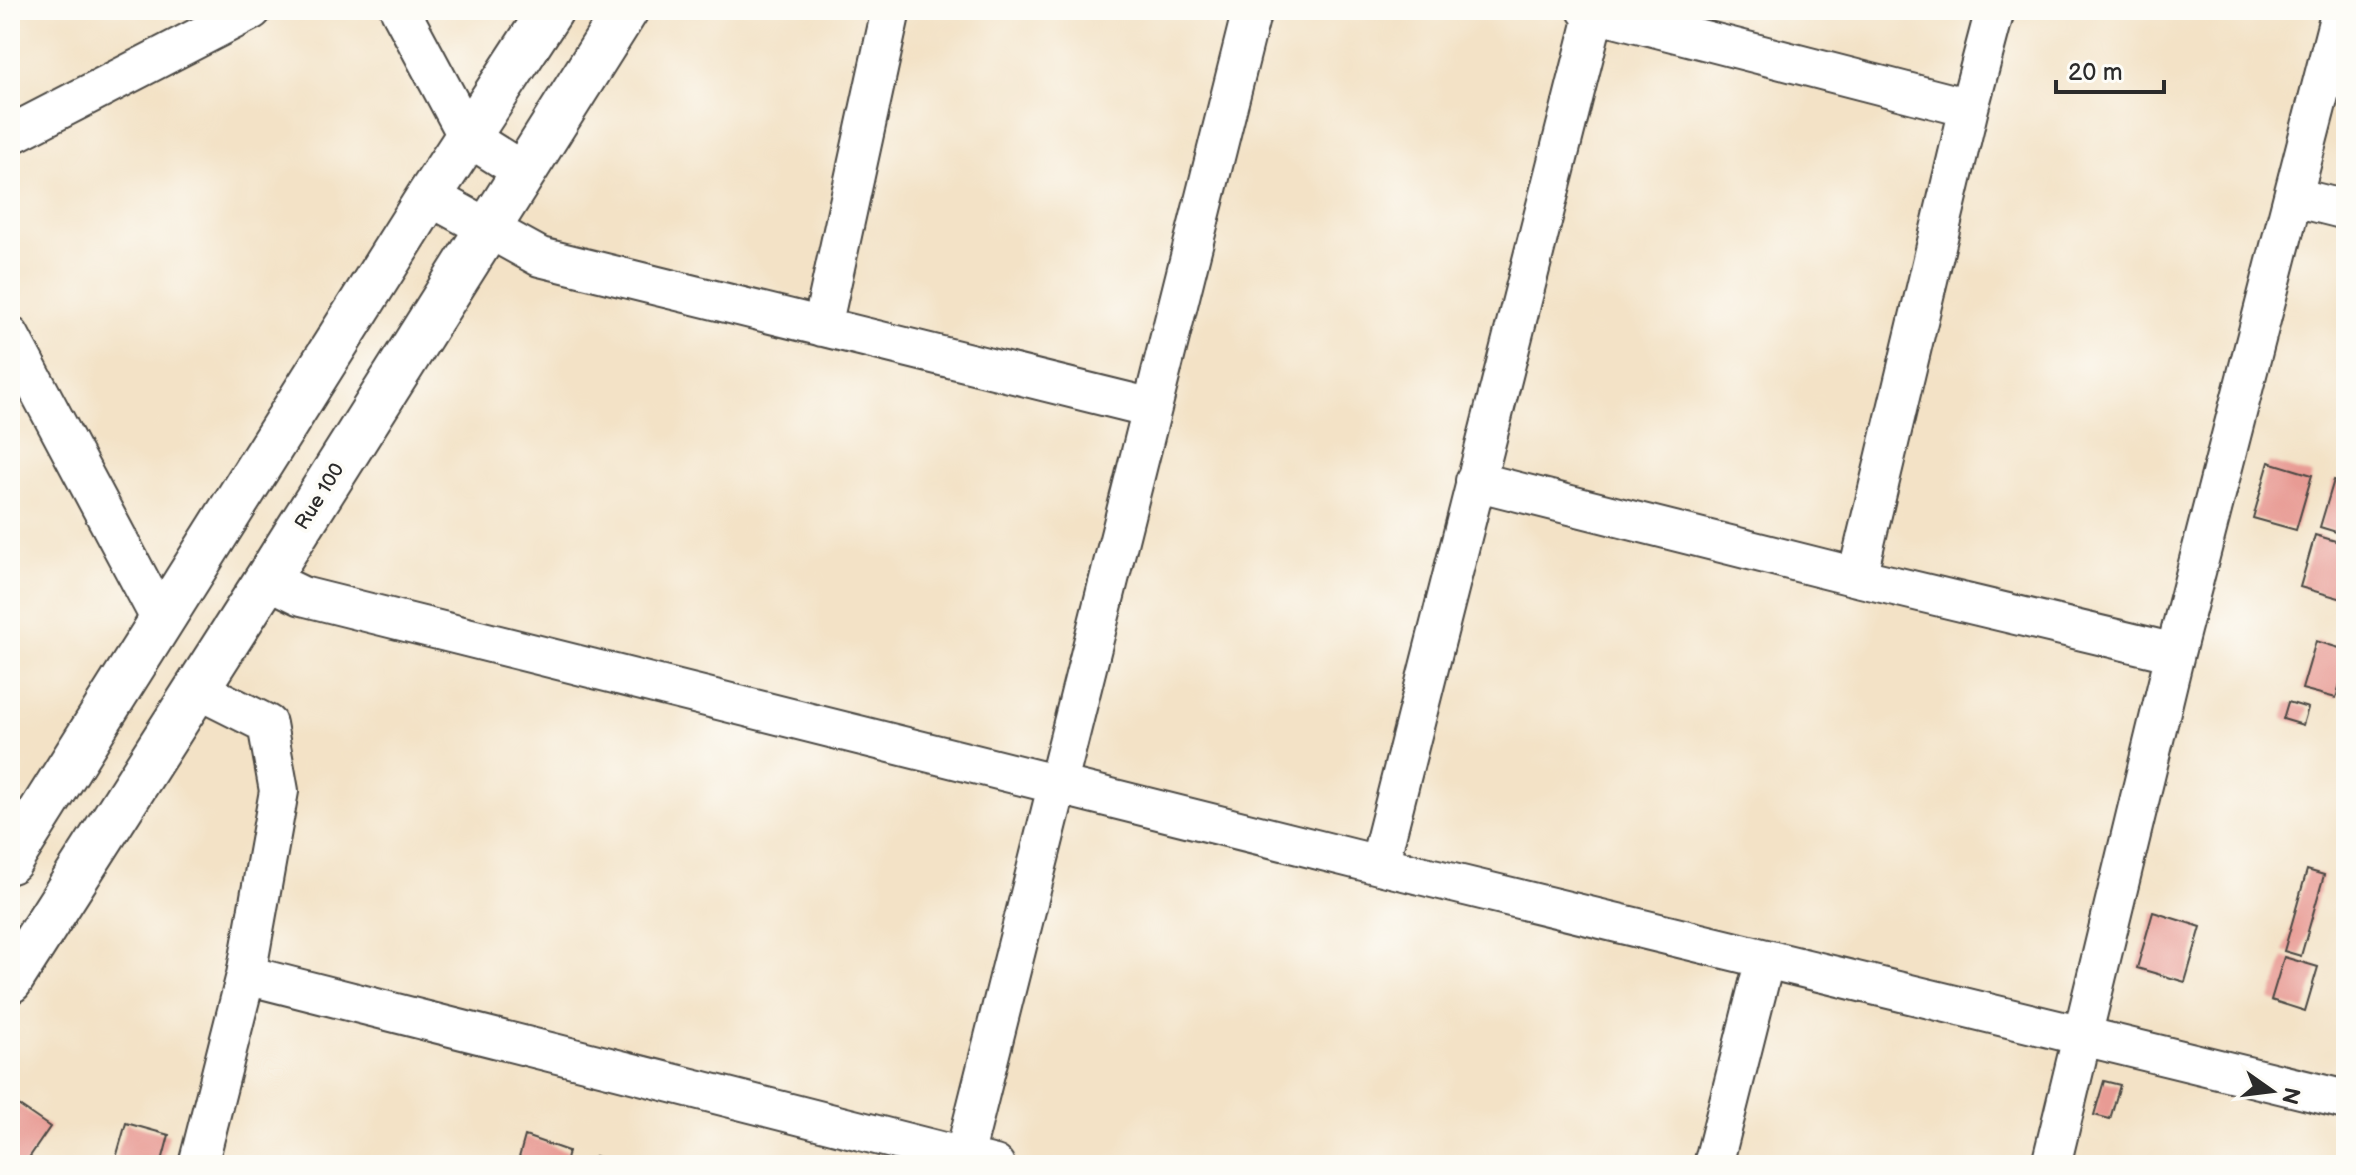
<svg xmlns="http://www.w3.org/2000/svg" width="2356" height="1175" font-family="'Balsamiq Sans',sans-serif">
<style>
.building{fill:#e89b94}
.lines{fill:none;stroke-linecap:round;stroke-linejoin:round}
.minor-casing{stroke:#494642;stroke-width:42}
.tertiary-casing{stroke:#494642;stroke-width:48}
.minor{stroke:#fff;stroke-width:38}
.tertiary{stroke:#fff;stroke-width:44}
.labels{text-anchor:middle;stroke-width:8;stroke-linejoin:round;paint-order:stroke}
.street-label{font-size:20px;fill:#2b2b2b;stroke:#fdfcf7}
</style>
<rect width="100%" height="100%" fill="#fdfcf7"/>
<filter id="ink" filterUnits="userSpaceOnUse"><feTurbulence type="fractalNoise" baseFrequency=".0125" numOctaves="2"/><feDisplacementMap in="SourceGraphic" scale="16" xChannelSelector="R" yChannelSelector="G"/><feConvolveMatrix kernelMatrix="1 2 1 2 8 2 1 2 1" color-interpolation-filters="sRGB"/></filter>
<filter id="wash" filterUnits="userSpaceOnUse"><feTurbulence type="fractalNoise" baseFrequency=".006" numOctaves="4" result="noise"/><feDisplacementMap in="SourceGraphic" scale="32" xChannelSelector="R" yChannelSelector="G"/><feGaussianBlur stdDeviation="1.8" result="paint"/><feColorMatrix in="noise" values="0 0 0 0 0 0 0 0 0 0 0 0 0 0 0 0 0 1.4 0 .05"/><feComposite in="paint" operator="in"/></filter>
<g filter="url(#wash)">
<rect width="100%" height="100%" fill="#f3e2c6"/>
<g id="blocks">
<!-- building -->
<path class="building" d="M2269,462l43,13 -16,55 -43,-12z
M2334,480l12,4v51l-26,-8z
M2315,535l31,9v56l-46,-13z
M2316,641l30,9v12l-10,36 -34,-9z
M2288,702l20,6 -5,17 -20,-6z
M2307,870l17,5 -23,81 -17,-5z
M2153,912l48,15 -16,55 -48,-14z
M2284,957l34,10 -13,44 -34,-11z
M2104,1081l16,4 -10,34 -16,-4z
M15,1103l35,24 -26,38h-14v-55z
M126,1123l43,12 -8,30h-47z
M525,1136l43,15 -3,14h-48z
M595,1156l28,8v1h-30z"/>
</g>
</g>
<g filter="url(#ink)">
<use href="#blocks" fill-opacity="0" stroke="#494642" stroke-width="2"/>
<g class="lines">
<defs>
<path id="minor" d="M400,10l68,127 54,34
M1587,10l382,98
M10,135l242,-125
M429,196l111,61 612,151
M2294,197l52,13
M822,327l69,-317
M10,336l151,284
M1475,481l382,96 318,76
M1857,577l112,-469 26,-98
M267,579l35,17 1077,269 967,235
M197,689l70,35 12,67 -33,184 -48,190
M1379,865l216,-853
M246,975l749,190
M962,1165l290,-1155
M1713,1165l52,-206
M2051,1165l124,-512 166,-643"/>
<path id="tertiary" d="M10,861l419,-665 122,-186
M10,981l257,-402 359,-569"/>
</defs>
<!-- minor casing -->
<use href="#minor" class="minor-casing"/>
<!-- tertiary casing -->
<use href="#tertiary" class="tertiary-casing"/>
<!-- minor -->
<use href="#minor" class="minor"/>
<!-- tertiary -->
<use href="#tertiary" class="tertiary"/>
</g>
</g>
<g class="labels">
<!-- street labels -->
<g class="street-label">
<text transform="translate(319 496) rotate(-58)" y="7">Rue 100</text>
</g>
</g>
<!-- margin -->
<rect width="2356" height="1175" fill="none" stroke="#fdfcf7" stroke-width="40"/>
<!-- north arrow -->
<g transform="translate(2272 1091) rotate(104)" stroke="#fdfcf7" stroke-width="6" paint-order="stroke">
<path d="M0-6L14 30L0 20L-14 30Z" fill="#2b2b2b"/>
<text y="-12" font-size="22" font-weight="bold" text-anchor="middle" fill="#2b2b2b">N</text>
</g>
<!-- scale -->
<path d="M2056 80v12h108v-12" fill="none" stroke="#2b2b2b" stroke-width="4"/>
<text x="2068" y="80" font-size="24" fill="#2b2b2b" stroke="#fdfcf7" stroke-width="6" paint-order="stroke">20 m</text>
</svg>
